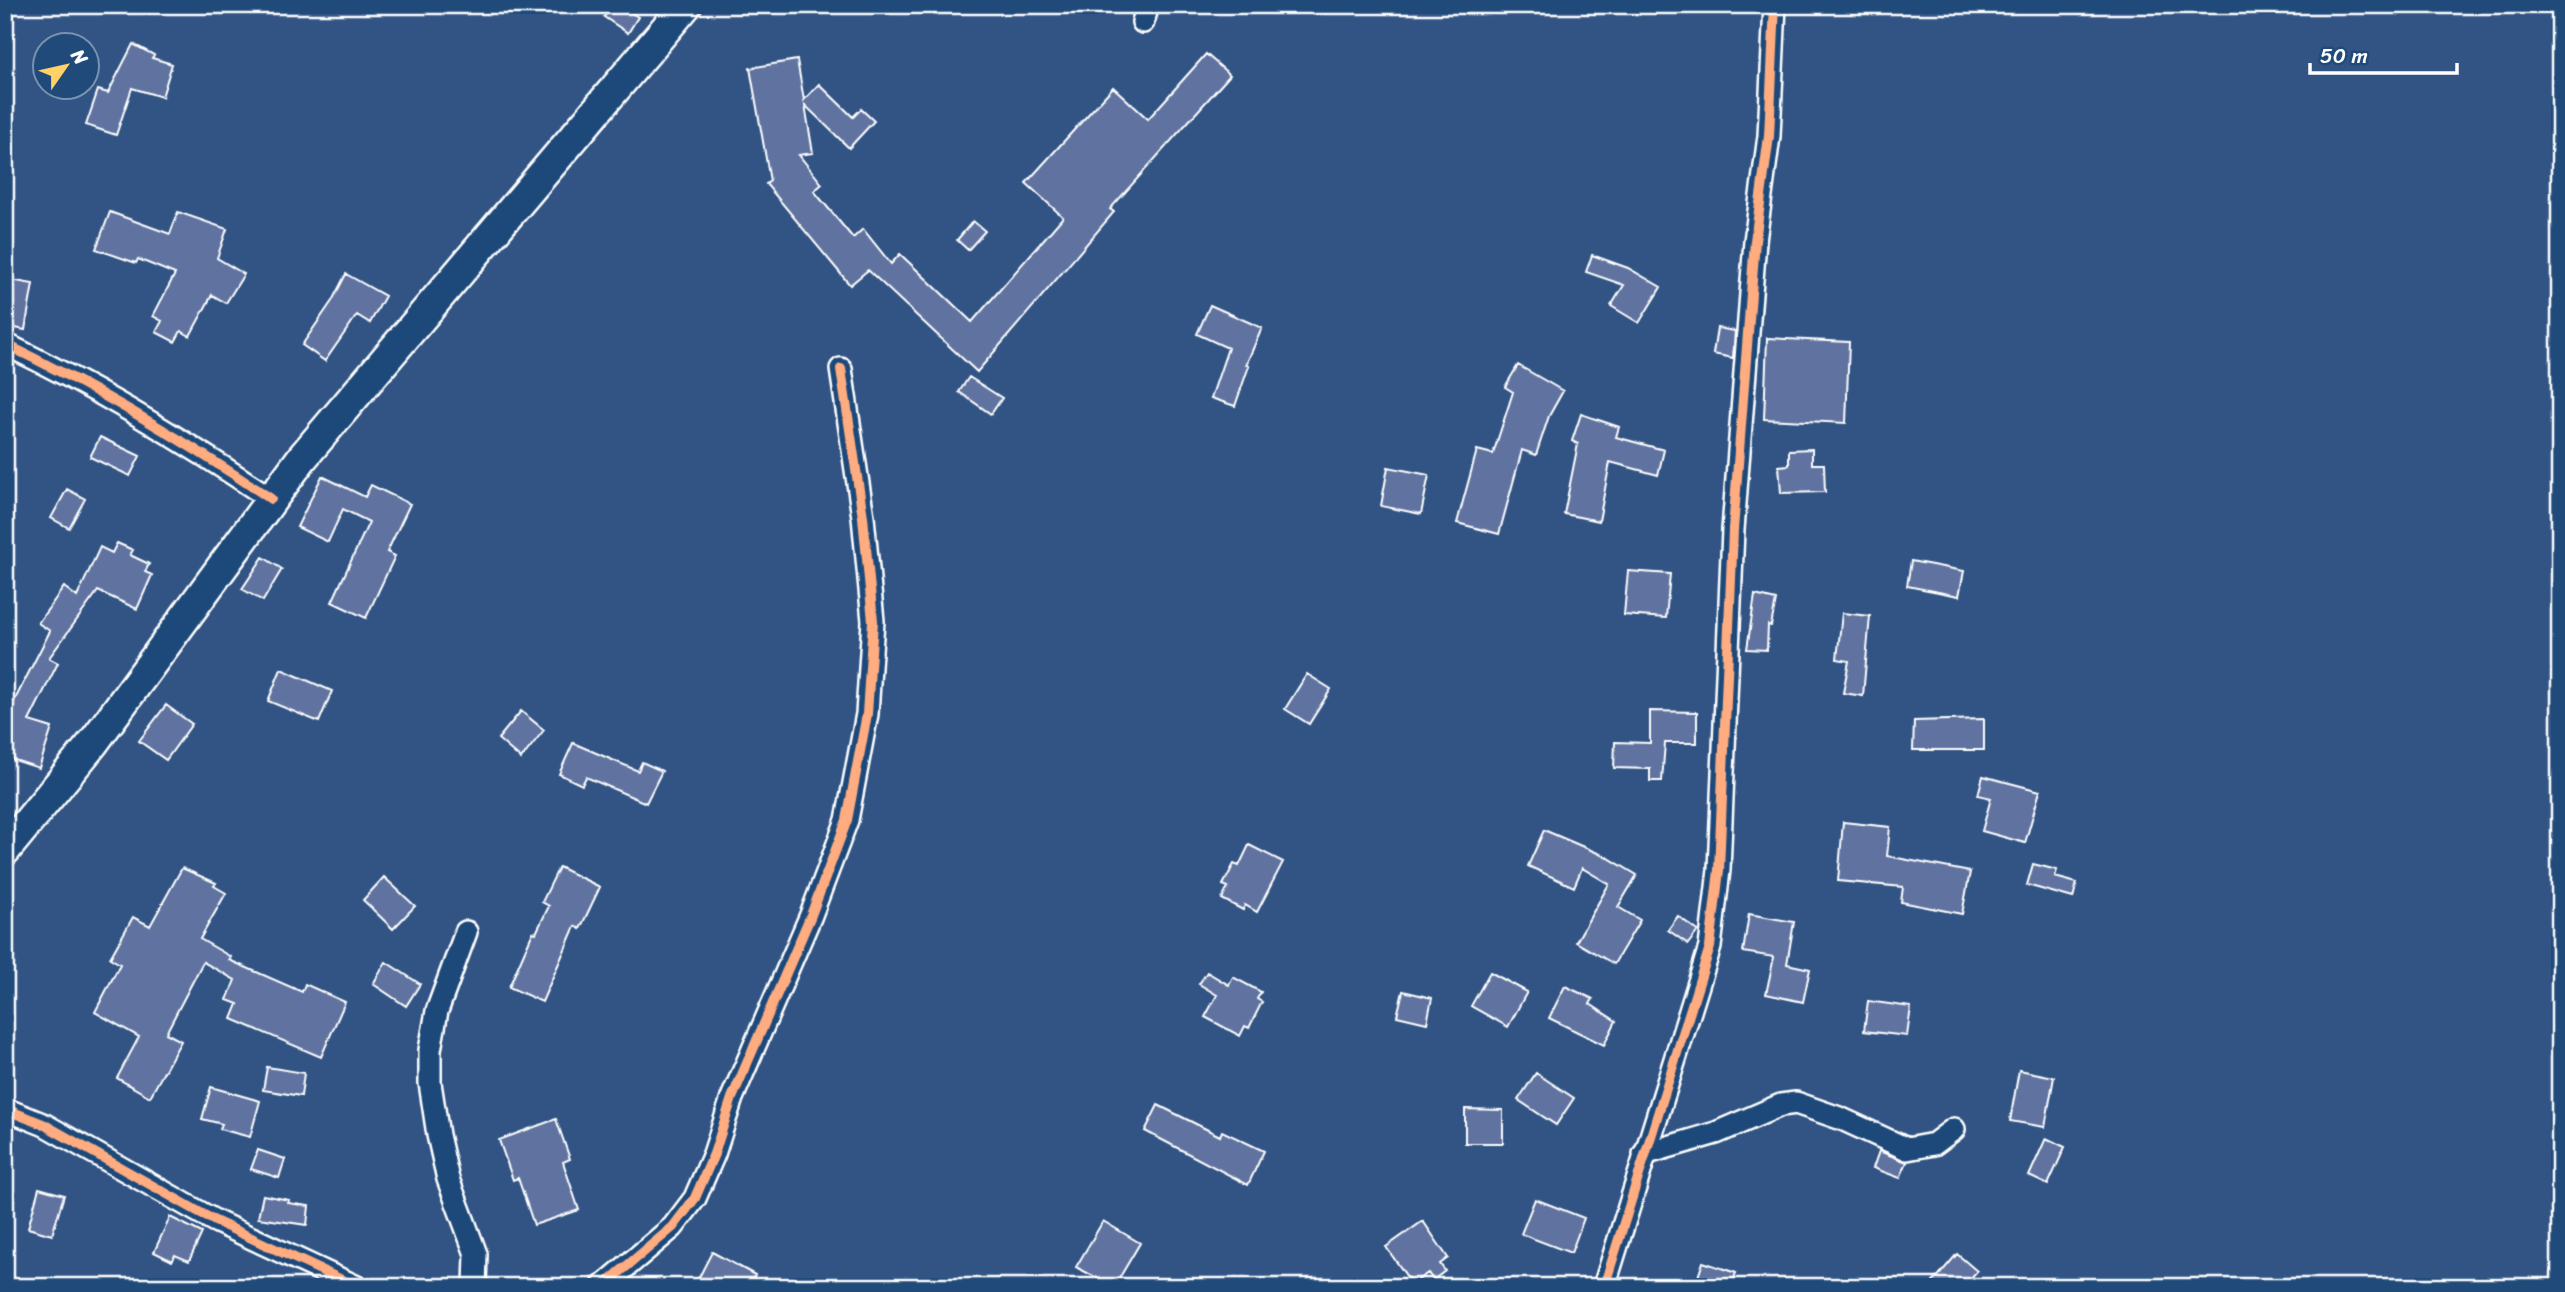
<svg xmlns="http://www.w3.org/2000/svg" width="2565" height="1292" font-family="Sriracha,sans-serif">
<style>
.building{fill:#6173a0;stroke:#fff;stroke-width:2}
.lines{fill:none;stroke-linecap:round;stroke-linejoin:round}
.street-casing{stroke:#fff;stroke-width:26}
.secondary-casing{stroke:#fff;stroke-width:35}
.street{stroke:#1f4a7a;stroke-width:21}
.secondary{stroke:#1f4a7a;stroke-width:30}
.cycleway-casing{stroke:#1f4a7a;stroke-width:15}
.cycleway{stroke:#ffac80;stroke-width:10}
</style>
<rect width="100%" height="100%" fill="#315484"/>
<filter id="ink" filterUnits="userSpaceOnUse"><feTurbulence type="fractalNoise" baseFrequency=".0143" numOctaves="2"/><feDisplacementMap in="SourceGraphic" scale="14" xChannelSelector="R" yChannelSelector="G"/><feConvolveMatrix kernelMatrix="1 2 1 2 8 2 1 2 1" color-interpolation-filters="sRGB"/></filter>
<g filter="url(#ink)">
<!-- building -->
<path class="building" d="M611,5h8l19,12 -10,16 -24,-16z
M133,44l21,11 -2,3 20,6 -10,33 -30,-9 -16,47 -30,-10 12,-35 10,3z
M1206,54l24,21 -120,134 4,3 -137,160 -109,-102 -18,15 -84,-101 4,-3 -20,-113 47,-8 7,40 15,-16 34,33 8,-8 13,12 -25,27 -44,-43 8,48 -14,2 23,29 -8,7 39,47 10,-9 28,35 9,-10 72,68 91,-105 -37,-34 87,-96 35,32z
M110,212l60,22 8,-22 49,17 -10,29 27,16 -18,29 -14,-8 -22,41 -9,-5 -6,11 -19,-10 6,-11 -9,-5 22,-42 -37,-15 -2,4 -40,-14z
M973,221l12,10 -17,19 -11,-10z
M1592,255l36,13 33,19 -22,36 -28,-17 13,-21 -38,-13z
M346,274l39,22 -15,27 -13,-8 -32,46 -23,-16 30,-44z
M5,279l28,5 -8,46 -20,-4z
M1210,305l52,23 -16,37 3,1 -14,40 -24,-8 17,-50 -31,-14z
M1717,328l18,3 -2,27 -20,-4z
M1767,338l82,4 -3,81 -82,-4z
M1518,365l45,26 -14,25 -13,39 -14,-5 -23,84 -42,-11 20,-73 16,4 20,-62 -8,-5z
M969,377l33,21 -11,16 -32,-22z
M1581,414l38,13 -3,10 48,13 -6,25 -48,-13 -11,59 -35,-7 14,-70 -6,-3z
M100,437l40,19 -10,20 -40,-19z
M1812,449v15h12l1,28 -44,1 -2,-27 10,-1v-15z
M1388,467l41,8 -8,39 -40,-8z
M322,476l43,21 6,-12 39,19 -23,48 8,4 -29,62 -34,-16 37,-80 -26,-13 -15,33 -31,-15z
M67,489l18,10 -16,29 -18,-10z
M117,543l16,7 -3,5 19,9 -4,8 7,3 -15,34 -39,-18 -49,67 9,5 -29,58 23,7 -13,40 -34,-11v-38l45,-88 -12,-8 26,-36 13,10 23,-50 12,6z
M263,557l19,12 -19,32 -21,-12z
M1911,561l53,10 -5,25 -52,-10z
M1628,571l42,3 -4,44 -42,-3z
M1755,595l21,5 -5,26 -3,-1 -1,25 -20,-1z
M1842,613l28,3 -7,80 -20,-3 6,-32 -12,-2z
M281,669l51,22 -13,31 -51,-21z
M1307,674l24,15 -22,35 -24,-15z
M166,705l26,19 -26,36 -27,-19z
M521,711l23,19 -23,29 -23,-20z
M1650,711l47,1v31h-32l-3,38h-12v-12l-36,-1 1,-26 35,1z
M1984,719v31h-71l1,-29z
M573,743l65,28 4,-9 20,9 -16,32 -60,-26 -4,8 -23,-11z
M1983,776l57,15 -15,52 -43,-12 9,-33 -13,-3z
M1843,822l47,5 -3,29 83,16 -8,42 -61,-12 2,-15 -65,-6z
M1544,830l63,27 30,18 -19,32 22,13 -26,44 -38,-22 33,-58 -27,-16 -8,19 -46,-21z
M1249,845l34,17 -26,50 -12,-7 -2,5 -21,-11 6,-12 -5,-2 11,-21 5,2z
M2033,864l24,6 -2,7 22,6 -4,15 -46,-13z
M559,867l41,20 -20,42 -5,-3 -33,76 -33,-15 24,-55 3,1 13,-27 -7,-4z
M182,868l34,15 -2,3 12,7 -26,46 31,18 -2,3 73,32 3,-8 40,18 -24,55 -89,-38 6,-15 -11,-4 8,-20 -32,-18 -37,71 15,8 -31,56 -33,-19 22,-41 -44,-25 25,-48 -10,-6 23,-41 17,9z
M384,877l31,29 -22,23 -30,-29z
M1749,914l45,8 -7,42 23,5 -7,33 -37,-8 8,-37 -31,-5z
M1678,916l20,15 -10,13 -20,-14z
M386,962l34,22 -14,22 -33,-22z
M1207,972l22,13 4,-8 28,15 -4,7 5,3 -13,26 -4,-2 -5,10 -35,-19 12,-22 -18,-11z
M1490,972l37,20 -19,35 -37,-21z
M1565,986l28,13 -3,5 26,17 -12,24 -55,-27z
M1403,991l29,7 -5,25 -30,-7z
M1868,1001l43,6 -4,29 -43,-5z
M267,1067l37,6 -3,23 -38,-6z
M2019,1070l35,7 -9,50 -35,-6z
M1536,1073l38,25 -18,27 -38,-25z
M211,1087l49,14 -10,36 -30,-8 2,-5 -20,-5z
M1158,1105l62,31 2,-5 42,20 -16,34 -103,-54z
M1465,1109l38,1v33h-38z
M556,1119l14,40 -7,3 16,48 -45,15 -16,-47 -5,2 -14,-40z
M2046,1138l19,9 -17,38 -19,-9z
M258,1150l27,9 -6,19 -28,-9z
M1879,1151l28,11 -7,16 -27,-10z
M39,1188l25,7 -12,40 -24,-7z
M263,1195l26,5 -1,3 21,3 -2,19 -49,-7z
M1535,1199l49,19 -13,35 -50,-19z
M170,1217l32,16 -13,28 -14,-6 -3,6 -18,-9z
M1103,1221l37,22 -26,44 -38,-20z
M1423,1221l25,37 -8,6 5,7 -12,9 -5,-7 -16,11 -26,-37z
M712,1252l43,23 -6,12h-55z
M1957,1254l20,17 -14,16h-34z
M1703,1262l33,11 -5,14h-14l-20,-7z"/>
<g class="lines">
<defs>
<path id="street" d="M1143,22l5,-17
M5,344c94,45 180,97 266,155
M466,932l-29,79 -7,39v33l8,52 10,44 28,75 -1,33
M5,1109l40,16 170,96 142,66
M1644,1154l72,-21 65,-28 15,-2 46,16 65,30 27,-5 20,-15
M602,1287l71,-60 22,-29 19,-44 18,-56 79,-183 36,-95 20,-106 6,-93 -10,-104 -22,-148
M1604,1287l106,-340 9,-77 14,-340 22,-289 14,-105 6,-131"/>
<path id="secondary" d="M5,850l88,-107 209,-285 384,-453"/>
</defs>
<!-- street casing -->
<use href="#street" class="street-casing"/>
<!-- secondary casing -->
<use href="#secondary" class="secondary-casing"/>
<!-- street -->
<use href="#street" class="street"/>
<!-- secondary -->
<use href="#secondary" class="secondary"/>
<defs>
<path id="cycleway" d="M5,344c94,45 180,97 266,155
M5,1109l40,16 170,96 142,66
M602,1287l71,-60 22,-29 19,-44 18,-56 79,-183 36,-95 20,-106 6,-93 -10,-104 -22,-148
M1604,1287l106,-340 9,-77 14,-340 22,-289 14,-105 6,-131"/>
</defs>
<!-- cycleway casing -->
<use href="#cycleway" class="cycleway-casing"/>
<!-- cycleway -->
<use href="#cycleway" class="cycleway"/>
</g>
</g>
<!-- margin -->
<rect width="2565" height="1292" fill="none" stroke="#1f4a7a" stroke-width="28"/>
<rect x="14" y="14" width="2537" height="1264" fill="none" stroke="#fff" stroke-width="2.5" filter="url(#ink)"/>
<!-- north arrow -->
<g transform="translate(66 66) rotate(56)"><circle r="33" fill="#1f4a7a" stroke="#7992af" stroke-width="2"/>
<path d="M0-5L12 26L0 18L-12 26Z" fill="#ffd166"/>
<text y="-10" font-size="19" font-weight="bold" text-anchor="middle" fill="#ffffff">N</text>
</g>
<!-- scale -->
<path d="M2310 63v10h147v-10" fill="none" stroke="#ffffff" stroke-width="3.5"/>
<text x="2320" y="63" font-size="21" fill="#ffffff" stroke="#1f4a7a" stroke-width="5" paint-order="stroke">50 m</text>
</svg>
